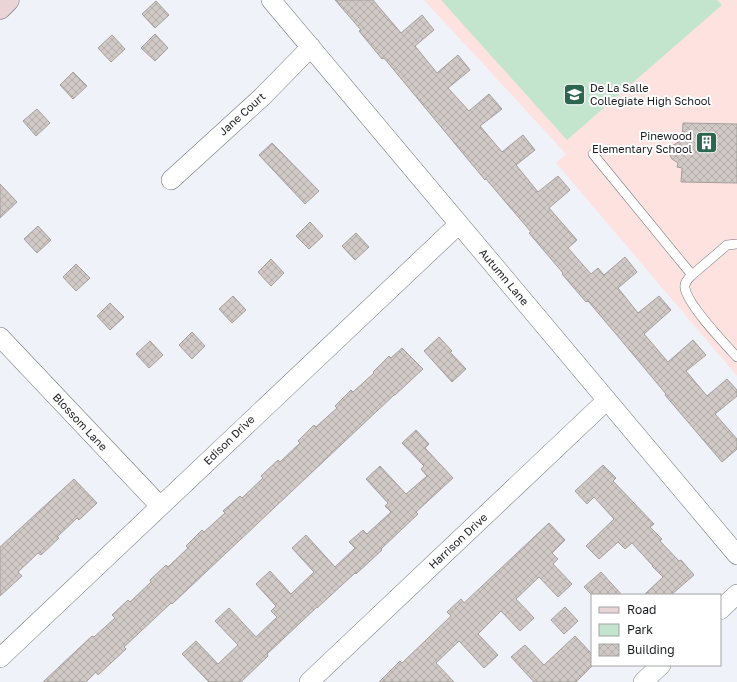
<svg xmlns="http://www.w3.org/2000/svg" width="737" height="682" font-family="'Golos Text',sans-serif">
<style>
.education{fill:#fde2e0}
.park{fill:#c4e5cd}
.building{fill:url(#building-cross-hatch);stroke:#a49e9b}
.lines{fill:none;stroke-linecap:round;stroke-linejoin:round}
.lane-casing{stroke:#707479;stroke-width:10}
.street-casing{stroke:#707479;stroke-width:20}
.secondary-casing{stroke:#707479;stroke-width:23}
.lane{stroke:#fff;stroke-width:9}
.street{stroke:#fff;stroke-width:19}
.secondary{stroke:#ead4d5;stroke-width:22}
.labels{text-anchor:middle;stroke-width:4;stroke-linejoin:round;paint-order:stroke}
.poi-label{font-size:11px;fill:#1a1c1e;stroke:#fff;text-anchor:start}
.street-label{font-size:11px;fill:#1a1c1e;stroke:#fff}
</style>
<defs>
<pattern id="building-cross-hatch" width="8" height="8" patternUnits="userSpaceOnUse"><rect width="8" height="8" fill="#d0c9c6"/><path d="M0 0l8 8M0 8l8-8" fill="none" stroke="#b2acaa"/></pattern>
</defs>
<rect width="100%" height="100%" fill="#eff3f9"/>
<!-- education -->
<path class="education" d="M424,0h313v376l-181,-213 68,-58 -58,49z"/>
<!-- park -->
<path class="park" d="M441,0h276l5,5 -155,135z"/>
<!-- building -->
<path class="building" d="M335,0h38l28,33 21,-18 12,15 -19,16 22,27 21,-18 12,15 -22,18 21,23 20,-17 13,15 -22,17 22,26 21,-17 12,15 -19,15 22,27 20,-16 12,14 -21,18 28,32 -9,8 23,26 7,-6 6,7 21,-18 12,15 -19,16 20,25 21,-17 12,14 -27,24 24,28 25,-22 13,15 -20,16 21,25 20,-17 10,11v6l-22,18 22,25v10l-15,13 -57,-67 1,-1 -45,-54 -33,-39 -2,1 -24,-28 1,-1 -34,-40 2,-1 -45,-53 -1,1 -101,-122 -2,1 -23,-28 2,-1z
M156,1l13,14 -14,13 -13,-14z
M155,34l13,14 -13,13 -14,-13z
M112,35l13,14 -14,13 -13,-14z
M73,72l14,14 -14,13 -13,-14z
M37,109l13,14 -14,13 -13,-15z
M683,123l54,1v59l-56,-1 1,-14 -5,-1 1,-4 -6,-4 -4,-7 4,-6 10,-6z
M272,143l47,48 -14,13 -46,-49z
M0,184l17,18 -17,16z
M310,222l13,14 -14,13 -13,-13z
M38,226l13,14 -14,13 -13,-14z
M356,233l13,14 -14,13 -13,-14z
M271,259l13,14 -13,13 -13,-14z
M76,264l14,14 -14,13 -13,-14z
M233,296l13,14 -14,13 -13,-14z
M110,303l14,14 -14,13 -13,-14z
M192,332l13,14 -13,13 -13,-14z
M439,337l13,14 -2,1 16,17 -14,13 -28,-31z
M150,341l13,14 -14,13 -13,-14z
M402,348l21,21 -28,26h-1l-222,209 -1,-1 -47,44 2,2 -28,26 -2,-3 -10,10h-43l49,-46 2,1 21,-19 -3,-3 16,-15 2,2 21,-20 -1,-2 16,-15 2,2 20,-19 -2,-2 16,-16 2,2 21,-19 -2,-2 17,-15 2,2 21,-20 -2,-2 17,-16 2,2 20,-19 -2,-2 16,-16 2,2 21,-19 -2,-2 16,-16 2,2 21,-19 -1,-1 16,-16 2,2z
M416,430l13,14 -4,4 28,30 -37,34 2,2 -37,35 1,1 -26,24 -1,-1 -38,35v-1l-50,47 1,2 -27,26h-32l-27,-28 14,-13 22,23 20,-19 -23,-24 14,-13 27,29 21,-20 -6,-6 5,-5 -20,-22 14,-13 21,23 23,-22 -22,-24 14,-13 29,32 20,-19 -6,-6 14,-12 4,4 24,-22 -6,-6 3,-3 -22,-24 14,-13 26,28 21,-18 -6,-7 3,-3 -22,-23z
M603,465l13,13 -3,3 41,43 -4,3 12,12 -2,2 19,20 2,-1 13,15 -23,20h-27l19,-18 -11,-11h1l-21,-23 -7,6 -7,-7 -19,17 -13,-13 28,-27 -20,-22 -7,7 -12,-13z
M74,479l23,24 -18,17 -2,-2 -20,19 2,1 -18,17 -3,-2 -20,19 4,4 -22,20v-49z
M549,523l16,17 -13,13 6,6 -5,5 19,20 -14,13 -19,-20 -23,22 18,19 -14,13 -19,-20 -23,23 20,21 -14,13 -25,-27 -23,22 18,19h-75l21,-21 2,2 49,-47 -4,-4 14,-13 3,4z
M601,572l21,23h-30l-8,-8z
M565,607l13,14 -14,13 -13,-14z
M575,636l17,18v12l-16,16h-42l-23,-25 14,-12 19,20z"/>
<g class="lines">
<defs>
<path id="lane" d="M593,154l99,121 35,-30 10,-1
M692,275c-4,4 -8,7 -7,13 2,16 40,56 52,69"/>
<path id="street" d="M271,0l466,555
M171,180l91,-83 49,-50
M0,337l160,169
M720,610l17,-16
M0,658l459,-434
M309,682l298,-282
M643,682l18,-17"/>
<path id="secondary" d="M0,8l8,-8"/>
</defs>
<!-- lane casing -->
<use href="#lane" class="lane-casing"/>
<!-- street casing -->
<use href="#street" class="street-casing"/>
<!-- secondary casing -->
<use href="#secondary" class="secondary-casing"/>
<!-- lane -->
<use href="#lane" class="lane"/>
<!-- street -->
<use href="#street" class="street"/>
<!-- secondary -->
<use href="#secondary" class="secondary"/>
</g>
<!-- icons -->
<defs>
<symbol id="school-square" viewBox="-11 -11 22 22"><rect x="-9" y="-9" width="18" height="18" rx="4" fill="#2d664e" stroke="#fff"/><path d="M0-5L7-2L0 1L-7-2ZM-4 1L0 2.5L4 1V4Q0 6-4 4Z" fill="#fff"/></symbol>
<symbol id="building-square" viewBox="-11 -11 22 22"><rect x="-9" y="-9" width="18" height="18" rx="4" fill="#2d664e" stroke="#fff"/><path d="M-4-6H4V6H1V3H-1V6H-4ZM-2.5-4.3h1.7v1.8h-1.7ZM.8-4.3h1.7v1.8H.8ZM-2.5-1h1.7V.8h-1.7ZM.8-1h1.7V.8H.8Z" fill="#fff"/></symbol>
</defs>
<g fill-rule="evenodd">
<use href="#school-square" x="562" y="82" width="25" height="25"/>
<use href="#building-square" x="694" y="130" width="25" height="25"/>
</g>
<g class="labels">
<!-- poi labels -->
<g class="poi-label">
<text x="590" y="92">De La Salle<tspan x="590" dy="13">Collegiate High School</tspan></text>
<text x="692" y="140" text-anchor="end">Pinewood<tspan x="692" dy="13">Elementary School</tspan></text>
</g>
<!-- street labels -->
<g class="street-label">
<text transform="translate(242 114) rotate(-42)" y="4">Jane Court</text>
<text transform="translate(504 277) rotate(50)" y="4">Autumn Lane</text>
<text transform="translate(80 422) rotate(47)" y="4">Blossom Lane</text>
<text transform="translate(229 440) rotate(-44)" y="4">Edison Drive</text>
<text transform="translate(458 541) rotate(-43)" y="4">Harrison Drive</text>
</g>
</g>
<!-- legend -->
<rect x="591" y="594" width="130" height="72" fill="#ffffff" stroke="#a3a4a5"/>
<rect x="599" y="607" width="20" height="6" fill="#ead4d5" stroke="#a3a4a5"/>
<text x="627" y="614" font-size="12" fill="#1a1c1e">Road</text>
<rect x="599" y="624" width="20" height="12" fill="#c4e5cd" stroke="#a3a4a5"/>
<text x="627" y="634" font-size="12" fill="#1a1c1e">Park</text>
<rect x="599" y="644" width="20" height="12" fill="url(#building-cross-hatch)" stroke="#a3a4a5"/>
<text x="627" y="654" font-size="12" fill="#1a1c1e">Building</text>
</svg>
